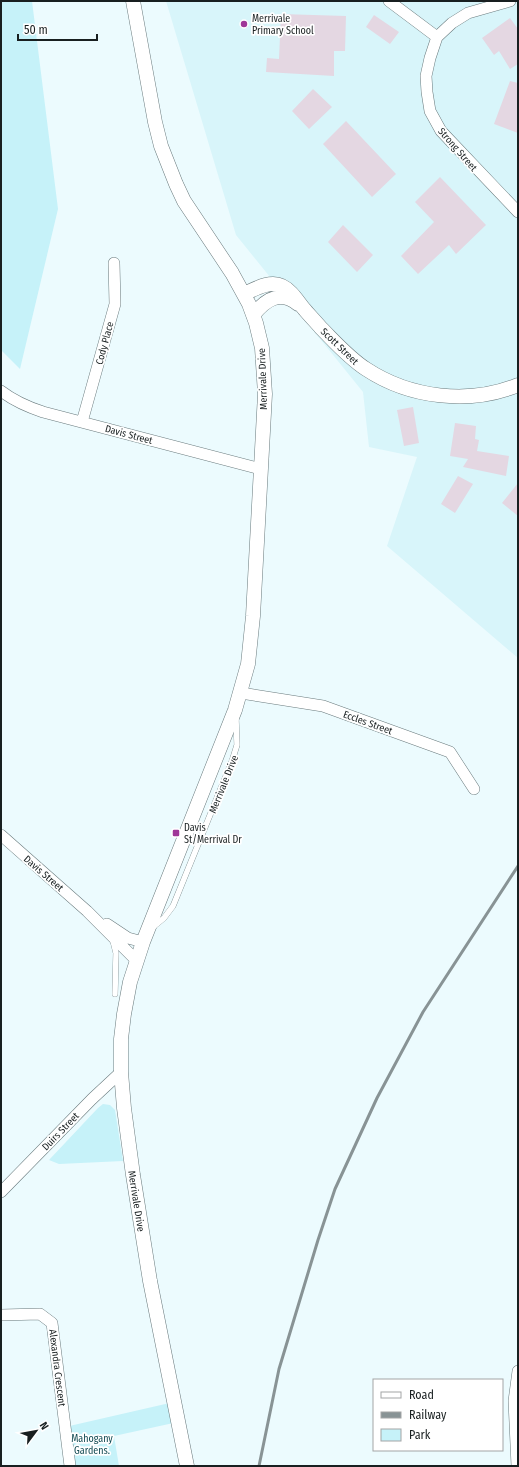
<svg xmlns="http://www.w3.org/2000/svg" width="519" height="1467" font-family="'Fira Sans Condensed',sans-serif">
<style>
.built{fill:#d8f5fa}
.green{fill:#c6f2f9}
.building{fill:#e4d7e2}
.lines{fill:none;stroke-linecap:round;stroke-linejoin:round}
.service-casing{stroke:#697a7d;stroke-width:6}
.minor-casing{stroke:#697a7d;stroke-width:12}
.tertiary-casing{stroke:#697a7d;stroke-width:15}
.service{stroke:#fff;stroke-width:5.5}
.minor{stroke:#fff;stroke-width:11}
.tertiary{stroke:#fff;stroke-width:14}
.rail{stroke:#889395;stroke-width:3}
.poi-dot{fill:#9f3698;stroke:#fff;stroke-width:1.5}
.labels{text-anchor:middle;stroke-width:3.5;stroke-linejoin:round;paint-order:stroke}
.poi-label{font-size:10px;fill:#181f20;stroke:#fff;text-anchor:start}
.street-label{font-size:10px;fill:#181f20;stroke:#fff}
.park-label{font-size:10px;fill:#104951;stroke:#fff}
</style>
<rect width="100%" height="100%" fill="#ecfbfe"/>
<!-- built -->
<path class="built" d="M166,1h352v657l-131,-112 30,-89 -48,-10 -6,-55 -127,-157z"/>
<!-- green -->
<path class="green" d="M1,1h31l26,208 -38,160 -19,-19z
M103,1104l7,1 5,5 8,51 -64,3 -10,-4 49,-52z
M174,1402l4,20 -64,14 5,30h-49l-5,-39z"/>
<!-- building -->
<path class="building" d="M281,14l65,2 -1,35h-11v25l-68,-4 1,-14 12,1z
M374,15l25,17 -9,12 -24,-17z
M510,18l8,11v35l-8,5 -11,-18 -5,4 -12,-17z
M510,81l8,2v50l-24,-9z
M313,89l19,18 -23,22 -17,-18z
M346,121l50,53 -24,23 -49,-53z
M440,177l46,48 -30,29 -7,-9 -31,29 -17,-18 33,-34 -19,-20z
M343,225l30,30 -16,17 -29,-30z
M413,407l6,36 -15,3 -7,-36z
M455,423l21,3 -1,13 4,1 -2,11 32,5 -3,20 -43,-9 5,-8 -18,-3z
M458,476l15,8 -18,29 -14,-9z
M518,483v33l-16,-13z"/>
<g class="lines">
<defs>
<path id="service" d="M153,927l11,-9 9,-12 59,-145 5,-16 -1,-27
M113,941l3,12 -1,41"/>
<path id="minor" d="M389,1l48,36
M510,1l-42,12 -16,10 -15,14 -7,21 -4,18 1,16 3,19 11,20 77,81
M1,391c13,10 27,16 42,21l218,57
M82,422l33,-118 -1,-41
M241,693l82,13 127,46 24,37
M1,835l86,76 50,50
M107,924l21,14 15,4
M1,1192l91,-93 29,-27
M1,1315l39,-1 12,9 18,143
M517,1466l-3,-65 4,-30"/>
<path id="tertiary" d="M133,1l22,121 6,24 15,38 8,17 48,72 17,31 7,19 6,25 3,46 -12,222 -5,48 -13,46 -92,232 -13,40 -6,32 -3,25v33l3,36 9,67 17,106 37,185
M244,294c11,-5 26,-14 38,-8 9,4 16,16 23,24 5,6 11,12 16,18 14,14 28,30 45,41 44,29 103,36 152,16
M253,315c13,-16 27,-25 45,-11"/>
</defs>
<!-- service casing -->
<use href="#service" class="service-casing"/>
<!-- minor casing -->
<use href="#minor" class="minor-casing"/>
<!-- tertiary casing -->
<use href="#tertiary" class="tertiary-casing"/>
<!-- service -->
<use href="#service" class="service"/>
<!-- minor -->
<use href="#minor" class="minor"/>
<!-- tertiary -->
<use href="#tertiary" class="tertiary"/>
<!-- rail -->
<path class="rail" d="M259,1466l20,-97 39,-129 17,-51 42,-91 46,-86 95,-146"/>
</g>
<!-- markers -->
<g class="poi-dot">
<circle cx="244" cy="24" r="4"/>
<rect x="172" y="829" width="8" height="8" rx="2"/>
</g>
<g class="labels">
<!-- poi labels -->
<g class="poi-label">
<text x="252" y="22">Merrivale<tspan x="252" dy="12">Primary School</tspan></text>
<text x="184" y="831">Davis<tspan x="184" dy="12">St/Merrival Dr</tspan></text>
</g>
<!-- street labels -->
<g class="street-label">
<text transform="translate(458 149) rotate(49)" y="4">Strong Street</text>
<text transform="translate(104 343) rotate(-75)" y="4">Cody Place</text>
<text transform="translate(340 346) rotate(44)" y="4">Scott Street</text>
<text transform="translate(262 379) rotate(-92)" y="4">Merrivale Drive</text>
<text transform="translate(129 434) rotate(15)" y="4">Davis Street</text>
<text transform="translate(368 722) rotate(20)" y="4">Eccles Street</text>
<text transform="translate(223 784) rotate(-68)" y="4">Merrivale Drive</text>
<text transform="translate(44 873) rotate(41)" y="4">Davis Street</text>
<text transform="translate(60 1131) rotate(-46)" y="4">Duirs Street</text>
<text transform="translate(137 1201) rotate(81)" y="4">Merrivale Drive</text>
<text transform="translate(58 1368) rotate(83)" y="4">Alexandra Crescent</text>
</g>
<!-- park labels -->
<g class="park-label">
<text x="92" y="1442">Mahogany<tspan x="92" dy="12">Gardens.</tspan></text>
</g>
</g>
<!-- border -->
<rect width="519" height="1467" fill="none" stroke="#181f20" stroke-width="4"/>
<!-- legend -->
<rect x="373" y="1379" width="130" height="72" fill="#ffffff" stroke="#a3a5a6"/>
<rect x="381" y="1392" width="20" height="6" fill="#ffffff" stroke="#a3a5a6"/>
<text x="409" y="1399" font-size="12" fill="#181f20">Road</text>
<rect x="381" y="1412" width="20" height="6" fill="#889395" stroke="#a3a5a6"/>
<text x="409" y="1419" font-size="12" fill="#181f20">Railway</text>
<rect x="381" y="1429" width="20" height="12" fill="#c6f2f9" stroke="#a3a5a6"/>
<text x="409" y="1439" font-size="12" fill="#181f20">Park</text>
<!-- north arrow -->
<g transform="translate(36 1431) rotate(58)" stroke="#ffffff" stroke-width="3" paint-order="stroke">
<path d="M0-3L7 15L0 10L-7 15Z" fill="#181f20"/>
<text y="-6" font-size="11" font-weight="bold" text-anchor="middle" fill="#181f20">N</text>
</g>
<!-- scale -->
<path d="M18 34v6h79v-6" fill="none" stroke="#181f20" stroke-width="2"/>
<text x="24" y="34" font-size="12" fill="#181f20" stroke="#ffffff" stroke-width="3" paint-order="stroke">50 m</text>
</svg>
